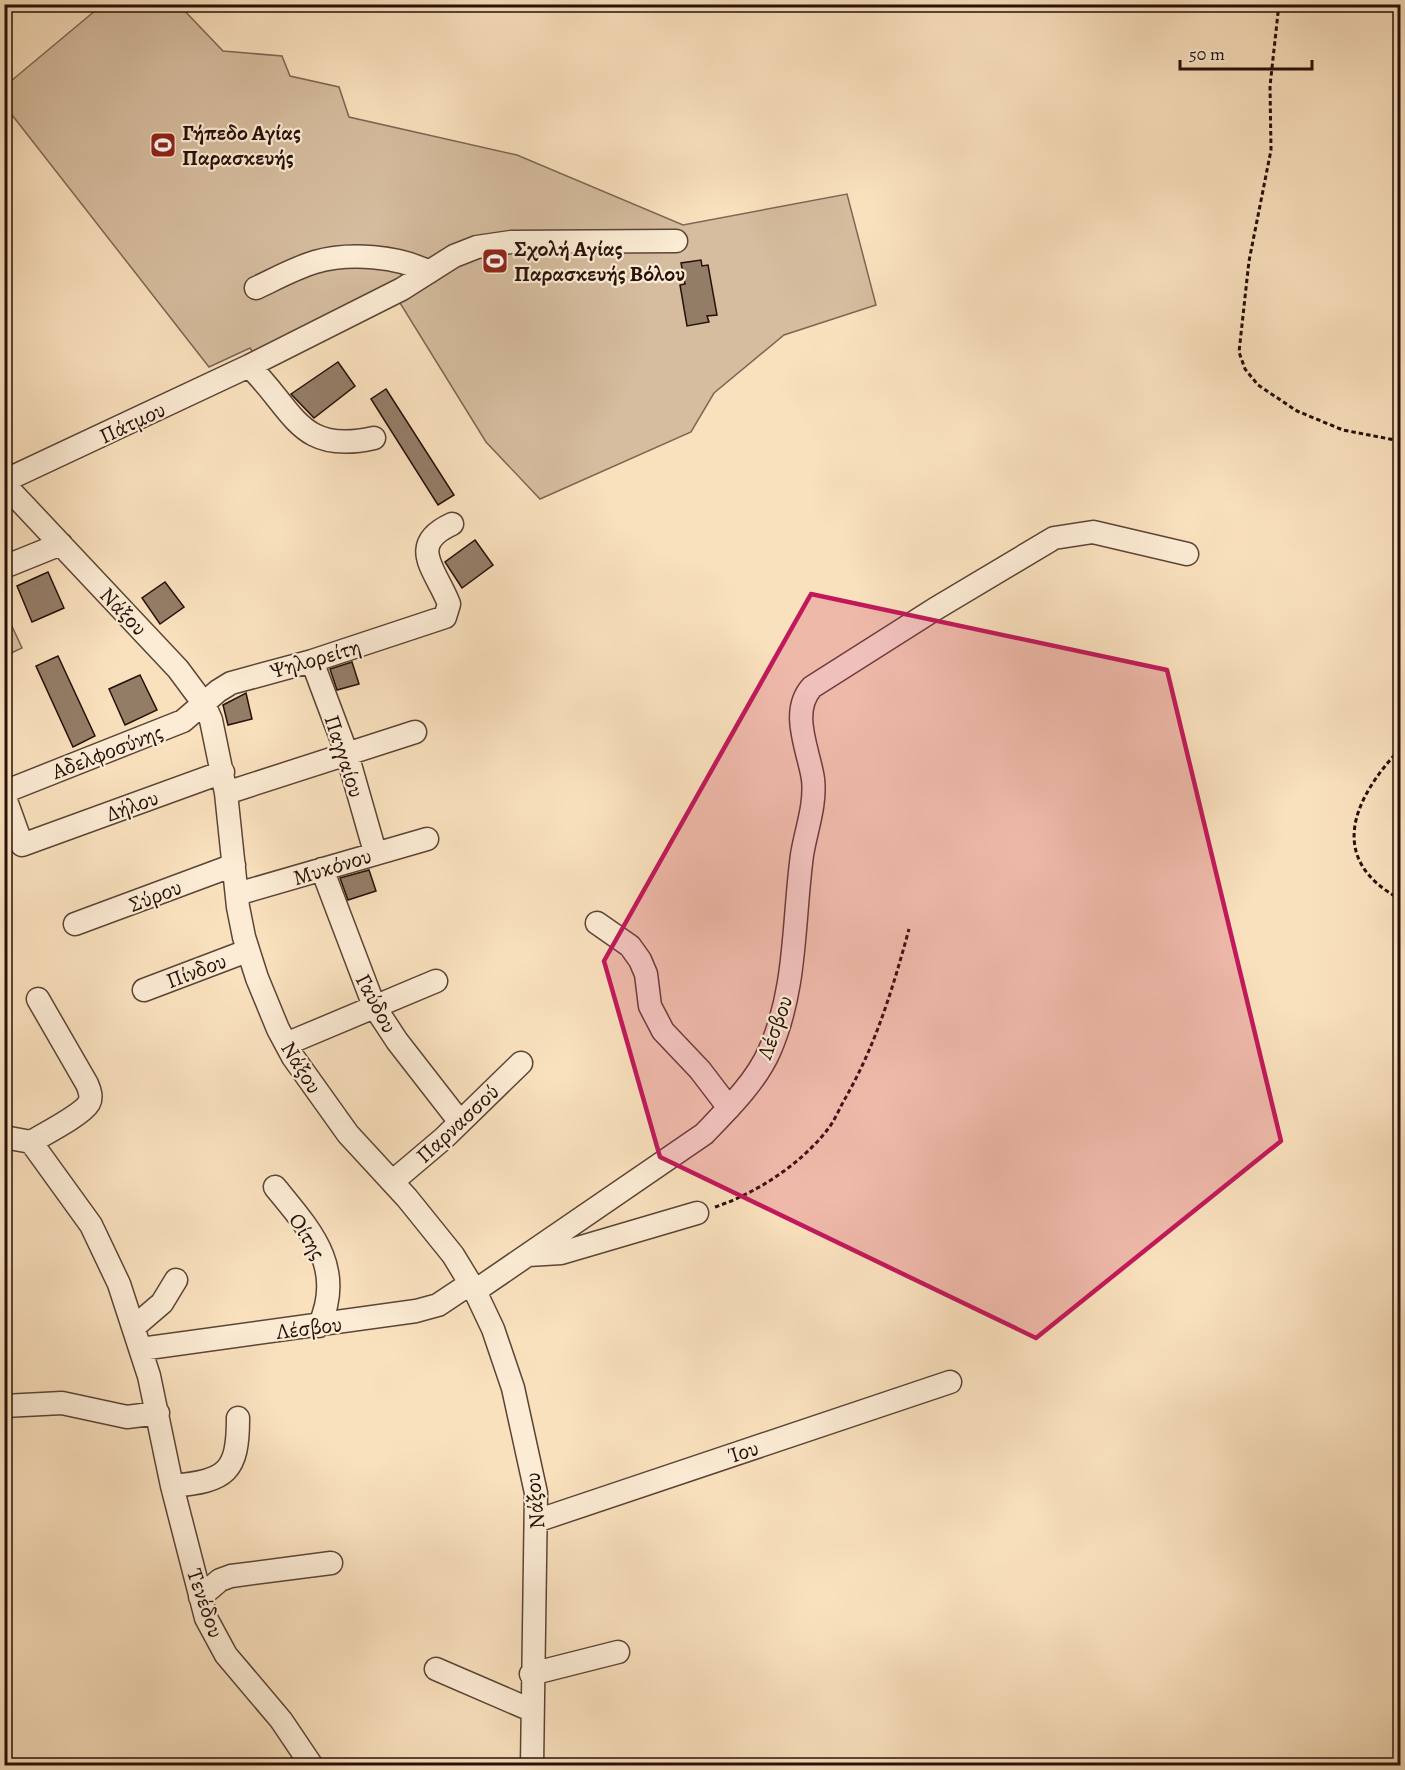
<svg xmlns="http://www.w3.org/2000/svg" width="1405" height="1770" font-family="Alegreya,serif">
<style>
.green{fill:#d6bd9f;stroke:#7e6654;stroke-width:1.5}
.building{fill:#947d67;stroke:#261008;stroke-width:1.5}
.lines{fill:none;stroke-linecap:round;stroke-linejoin:round}
.minor-casing{stroke:#5b4436;stroke-width:25}
.path{stroke:#261008;stroke-width:3;stroke-dasharray:4.5 3;stroke-linecap:butt}
.minor{stroke:#fcecd5;stroke-width:22}
.marked{fill:#c2185b;fill-opacity:0.2;stroke:#c2185b;stroke-width:4.5;stroke-linejoin:round}
.labels{text-anchor:middle;stroke-width:4.5;stroke-linejoin:round;paint-order:stroke}
.poi-label{font-size:22px;font-weight:bold;fill:#261008;stroke:#fcecd5;text-anchor:start}
.street-label{font-size:22px;fill:#261008;stroke:#fcecd5}
</style>
<rect width="100%" height="100%" fill="#fae1be"/>
<filter id="stains"><feTurbulence type="fractalNoise" baseFrequency=".00333" numOctaves="4"/><feColorMatrix values="0 0 0 0 .2 0 0 0 0 .09 0 0 0 0 .02 0 0 0 .5 -.17"/></filter>
<radialGradient id="worn" r=".72"><stop offset=".6" stop-color="#630" stop-opacity="0"/><stop offset="1" stop-color="#630" stop-opacity=".3"/></radialGradient>
<!-- green -->
<path class="green" d="M102,5h77l44,46 59,5 8,20 49,11 10,30 168,38 166,70 164,-31 29,111 -92,30 -70,58 -23,39 -151,67 -54,-57 -89,-144 -134,70 -13,-20 -41,19 -204,-261v-20z
M4,609l18,39 -17,8h-1z"/>
<!-- building -->
<path class="building" d="M701,260l1,6 6,-1 9,50 -10,1 2,6 -22,4 -7,-41 5,-1 -4,-21z
M338,362l17,24 -41,32 -23,-24z
M386,389l68,106 -16,10 -67,-106z
M475,540l18,25 -31,23 -17,-26z
M48,572l16,36 -32,14 -15,-36z
M165,582l19,25 -24,17 -18,-26z
M58,656l37,80 -22,11 -37,-81z
M352,662l7,22 -22,6 -7,-21z
M140,675l17,35 -32,15 -16,-36z
M246,693l6,26 -24,6 -5,-20z
M369,870l7,21 -28,9 -8,-22z"/>
<g class="lines">
<defs>
<path id="minor" d="M256,288c19,-9 39,-20 59,-26 34,-10 83,-6 114,10
M249,366c46,45 50,89 125,72
M4,481l245,-115 153,-77 52,-33 23,-9 34,-5 165,-1
M4,484l174,185 26,35 7,16 15,73 12,114 6,30 13,41 21,51 15,28 55,77 59,64 46,57 22,36 18,38 20,59 23,105 -4,273
M4,567l57,-23
M312,661l35,93 28,98
M4,792l179,-71 35,-30 13,-8 81,-22 133,-44 4,-13c-13,-34 -43,-59 3,-80
M226,793l189,-61
M4,795l18,50 201,-73
M322,869l52,137 23,35 63,81
M237,894l190,-55
M597,923l33,23 10,14 6,14 4,32 13,25 37,39 29,38
M75,924l159,-59
M144,990l103,-39
M286,1044l150,-63
M4,1137l27,5c13,-8 51,-27 58,-39 3,-6 1,-12 -2,-19l-49,-85
M31,1142l60,83 28,59 30,92 23,110 34,132 20,37 55,65 31,46
M392,1182l52,-44 77,-75
M275,1187c35,43 71,80 44,139
M528,1255l33,-2 136,-40
M475,1291l229,-157c23,-24 51,-51 65,-82 28,-63 24,-130 33,-197 4,-25 14,-50 11,-76 -4,-28 -24,-67 -1,-92l123,-78 119,-71 39,-6 94,22
M134,1327l28,-24 14,-23
M141,1349l275,-38 22,-6 33,-22
M4,1406l58,-3 65,14 31,-4
M172,1486c55,-5 66,-14 66,-68
M536,1521l414,-139
M200,1597l20,-17 11,-4 100,-13
M436,1669l95,41
M531,1674l87,-22"/>
</defs>
<!-- minor casing -->
<use href="#minor" class="minor-casing"/>
<!-- path -->
<path class="path" d="M1279,4l-9,82 1,64 -22,111 -10,91 6,17 13,16 39,26 46,19 57,11
M1400,749c-47,50 -74,110 0,150
M715,1207c42,-14 86,-43 113,-78 7,-9 12,-22 18,-32 30,-53 47,-109 63,-168"/>
<!-- minor -->
<use href="#minor" class="minor"/>
</g>
<!-- marked area -->
<path class="marked" d="M811,594l356,76 114,471 -245,197 -376,-181 -56,-196z"/>
<!-- icons -->
<defs>
<symbol id="stadium-square" viewBox="-11 -11 22 22"><rect x="-9" y="-9" width="18" height="18" rx="4" fill="#8f2418" stroke="#fcecd5"/><path d="M0-5a6.5 5 0 1 0 0 10a6.5 5 0 1 0 0-10ZM-3.5-1.8h7v3.6h-7Z" fill="#fff"/></symbol>
</defs>
<g fill-rule="evenodd">
<use href="#stadium-square" x="148" y="130" width="30" height="30"/>
<use href="#stadium-square" x="480" y="246" width="30" height="30"/>
</g>
<g class="labels">
<!-- poi labels -->
<g class="poi-label">
<text x="182" y="140">Γήπεδο Αγίας<tspan x="182" dy="25">Παρασκευής</tspan></text>
<text x="514" y="256">Σχολή Αγίας<tspan x="514" dy="25">Παρασκευής Βόλου</tspan></text>
</g>
<!-- street labels -->
<g class="street-label">
<text transform="translate(132 422) rotate(-25)" y="8">Πάτμου</text>
<text transform="translate(124 611) rotate(46)" y="8">Νάξου</text>
<text transform="translate(315 658) rotate(-16)" y="8">Ψηλορείτη</text>
<text transform="translate(107 751) rotate(-21)" y="8">Αδελφοσύνης</text>
<text transform="translate(345 756) rotate(72)" y="8">Παγγαίου</text>
<text transform="translate(132 805) rotate(-20)" y="8">Δήλου</text>
<text transform="translate(332 866) rotate(-17)" y="8">Μυκόνου</text>
<text transform="translate(155 895) rotate(-21)" y="8">Σύρου</text>
<text transform="translate(196 970) rotate(-21)" y="8">Πίνδου</text>
<text transform="translate(377 1003) rotate(62)" y="8">Γαύδου</text>
<text transform="translate(774 1027) rotate(-70)" y="8">Λέσβου</text>
<text transform="translate(302 1067) rotate(58)" y="8">Νάξου</text>
<text transform="translate(457 1123) rotate(-43)" y="8">Παρνασσού</text>
<text transform="translate(308 1236) rotate(59)" y="8">Οίτης</text>
<text transform="translate(309 1327) rotate(-7)" y="8">Λέσβου</text>
<text transform="translate(743 1451) rotate(-18)" y="8">Ίου</text>
<text transform="translate(534 1501) rotate(-95)" y="8">Νάξου</text>
<text transform="translate(206 1603) rotate(71)" y="8">Τενέδου</text>
</g>
</g>
<!-- margin -->
<rect width="1405" height="1770" fill="none" stroke="#fae1be" stroke-width="24"/>
<rect x="6" y="6" width="1393" height="1758" fill="none" stroke="#261008" stroke-width="3"/>
<rect x="12" y="12" width="1381" height="1746" fill="none" stroke="#261008" stroke-width="1.5"/>
<!-- scale -->
<path d="M1180 60v9h132v-9" fill="none" stroke="#261008" stroke-width="3"/>
<text x="1189" y="60" font-size="18" fill="#261008" stroke="#fcecd5" stroke-width="4.5" paint-order="stroke">50 m</text>
<rect width="100%" height="100%" filter="url(#stains)"/>
<rect width="100%" height="100%" fill="url(#worn)"/>
</svg>
